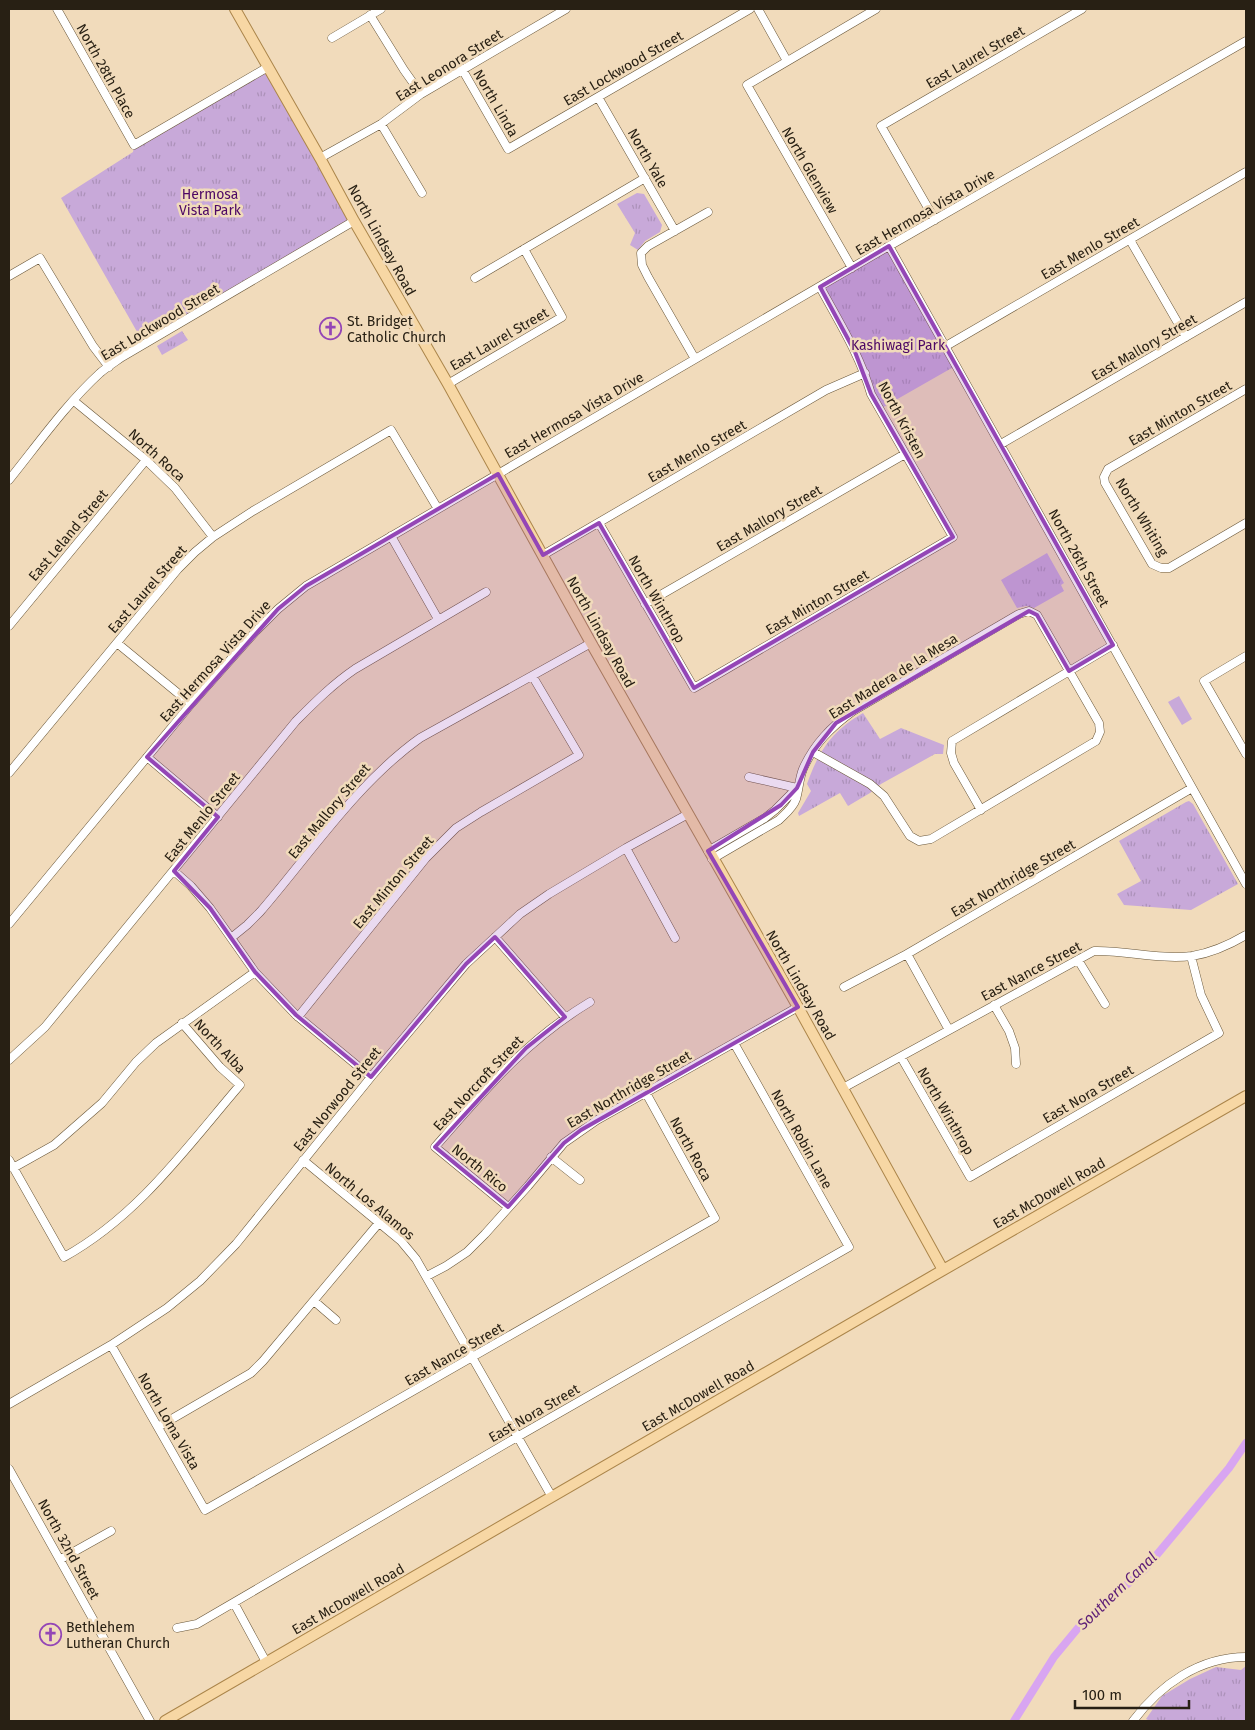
<svg xmlns="http://www.w3.org/2000/svg" width="1255" height="1730" font-family="'Fira Sans',sans-serif">
<style>
.grass{fill:url(#grass-tufts)}
.pitch{fill:#c8a9d9}
.lines{fill:none;stroke-linecap:round;stroke-linejoin:round}
.canal{stroke:#d8a5f1;stroke-width:8}
.minor-casing{stroke:#69573a;stroke-width:9}
.major-casing{stroke:#ab854a;stroke-width:12}
.minor{stroke:#fff;stroke-width:8}
.major{stroke:#f7d7a4;stroke-width:10}
.marked{fill:#9446b6;fill-opacity:0.2;stroke:#9446b6;stroke-width:4;stroke-linejoin:round}
.labels{text-anchor:middle;stroke-width:5;stroke-linejoin:round;paint-order:stroke}
.street-label{font-size:14px;fill:#282014;stroke:#f1dbbb}
.park-label{font-size:14px;fill:#4d0865;stroke:#f1dbbb}
.poi-label{font-size:14px;fill:#282014;stroke:#f1dbbb;text-anchor:start}
.water-label{font-size:15px;font-style:italic;fill:#5d1e76;stroke:#f1dbbb}
</style>
<defs>
<pattern id="grass-tufts" width="24" height="20" patternUnits="userSpaceOnUse" patternTransform="scale(1.25)"><rect width="24" height="20" fill="#c8a9d9"/><path d="M3 7l-1-3M5 7V3M7 7l1-3M15 17l-1-3M17 17v-4M19 17l1-3" fill="none" stroke="#ac91b9"/></pattern>
</defs>
<rect width="100%" height="100%" fill="#f1dbbb"/>
<!-- grass -->
<path class="grass" d="M268,67l86,154 -210,123 -83,-146 72,-46 1,-7z
M637,193l7,1 18,31 -2,7 -15,9 -7,9 -8,-5 5,-12 -18,-29z
M889,246l68,119 -77,44 -60,-122z
M182,331l6,9 -26,15 -5,-9z
M1047,553l17,30 -3,2 3,6 -30,17 -8,-2 -9,2 -16,-28z
M863,713l17,26 21,-11 43,17 -1,9h-8l-54,30 -11,9 -22,13 -8,-13 -41,23 -1,-3 13,-22 -4,-7c12,-34 25,-53 56,-71z
M1189,801l4,3 45,80 -47,26 -67,-5 -7,-11 24,-13 -22,-40 67,-39z
M1246,1666v55h-96l-4,-2 16,-23 28,-17 26,-12 25,3z"/>
<!-- pitch -->
<path class="pitch" d="M1179,696l13,23 -10,6 -14,-23z"/>
<g class="lines">
<!-- canal -->
<path class="canal" d="M1014,1721l40,-64 29,-35 62,-53 84,-101 17,-25"/>
<defs>
<path id="minor" d="M57,9l77,136 134,-78
M758,9l29,52
M370,15l34,55 17,24
M332,38l49,-29
M462,69l46,80 242,-140
M598,97l77,134
M381,124l41,69
M320,158l61,-34 40,-30 145,-85
M935,220l-54,-94 201,-117
M1130,240l56,97
M889,246l357,638
M852,268l-105,-183 129,-76
M9,276l31,-18 53,88 16,21
M475,278l170,-100
M946,346l300,-174
M695,359l-47,-82 -6,-12 -1,-12 7,-7 60,-34
M448,384l114,-67 -38,-68
M1246,389l-138,80 -4,8 1,6 47,81 9,4h8l77,-45
M74,401l72,59 29,28 38,49
M1001,444l245,-142
M9,480c29,-36 57,-76 91,-107 7,-6 15,-11 22,-16l232,-136
M599,523l95,165 259,-151 -82,-143c-11,-39 -32,-72 -51,-107
M391,536l47,83
M543,555l283,-165 39,-17
M645,604l260,-150
M9,626l137,-166
M117,643l74,61
M1246,656l-42,25 42,73
M147,757l71,60
M9,773l169,-204 17,-17 18,-15 40,-26 138,-81 47,79
M749,777l48,11
M981,810l-27,-47 -3,-10 1,-12 161,-96
M626,848l49,90
M708,851l57,-33 10,-8 22,-22
M712,859l67,-39c6,-6 14,-12 17,-21 3,-10 3,-20 7,-30 11,-25 28,-42 50,-58l166,-97 10,-3 8,4 62,108 1,9 -4,9 -165,98 -12,2 -9,-5 -26,-40 -14,-12 -57,-32
M174,871l17,15 19,22 45,64 41,43 75,62
M9,924l182,-220 65,-73 22,-22 28,-23 583,-340 357,-205
M495,937l70,80
M231,938l16,-13 13,-13c51,-59 96,-128 160,-174l171,-95
M907,954l42,76
M1078,960l27,44
M844,987l63,-33 285,-166
M994,1005l15,26 6,17 1,16
M298,1017l128,-159 30,-30 25,-16 98,-57 -46,-78
M901,1057l69,120 249,-144 -18,-38 -10,-39
M9,1060l36,-33 251,-306c19,-19 37,-37 59,-52l131,-77
M843,1088l251,-137c32,-1 65,9 98,5 19,-3 37,-11 54,-21
M551,1157l29,23
M9,1160l55,97c74,-41 122,-109 176,-172l-20,-18 -38,-44
M303,1160l98,81 15,18 136,238
M13,1168l41,-23 48,-42 34,-41 20,-19 99,-71
M508,1207l-73,-60c49,-56 90,-106 155,-145
M427,1276l19,-10 21,-14 18,-18 43,-48 36,-43 33,-23 201,-113
M314,1301l22,19
M111,1345l94,165 510,-292 -69,-125
M9,1404l102,-59 56,-37 33,-27 36,-37 135,-167 95,-113 54,-50 29,-20 77,-46 62,-34
M158,1427l93,-54 12,-12 115,-137
M9,1469l141,252
M61,1559l50,-28
M234,1603l32,59
M177,1628l20,-4 320,-187 332,-190 -115,-204
M1133,1721c27,-36 66,-64 113,-64"/>
<path id="major" d="M235,9l85,149 34,63 94,163 143,259 207,364 145,263
M165,1721l766,-444 315,-181"/>
</defs>
<!-- minor casing -->
<use href="#minor" class="minor-casing"/>
<!-- major casing -->
<use href="#major" class="major-casing"/>
<!-- minor -->
<use href="#minor" class="minor"/>
<!-- major -->
<use href="#major" class="major"/>
</g>
<!-- marked area -->
<path class="marked" d="M889,246l224,399 -44,26 -32,-56 -8,-4 -193,112 -23,29 -16,36 -16,17 -73,46 90,156 -217,123 -17,13 -56,64 -73,-60 91,-99 39,-31 -70,-80 -29,27 -95,113 -75,-62 -41,-43 -45,-64 -36,-37 44,-54 -71,-60 131,-148 28,-23 192,-112 45,81 56,-32 95,165 259,-151 -82,-143 -16,-42 -35,-65z"/>
<!-- icons -->
<defs>
<symbol id="church-ring" viewBox="-11 -11 22 22"><circle r="9.5" fill="#f1dbbb" stroke="#9446b6" stroke-width="1.5"/><path d="M-1.2-6h2.4v3.5h3.3v2.4h-3.3V6h-2.4V-.1h-3.3v-2.4h3.3Z" fill="#9446b6"/></symbol>
</defs>
<g fill-rule="evenodd">
<use href="#church-ring" x="318" y="316" width="25" height="25"/>
<use href="#church-ring" x="38" y="1622" width="25" height="25"/>
</g>
<g class="labels">
<!-- street labels -->
<g class="street-label">
<text transform="translate(975 57) rotate(-30)" y="5">East Laurel Street</text>
<text transform="translate(449 65) rotate(-32)" y="5">East Leonora Street</text>
<text transform="translate(623 68) rotate(-30)" y="5">East Lockwood Street</text>
<text transform="translate(106 71) rotate(61)" y="5">North 28th Place</text>
<text transform="translate(496 103) rotate(60)" y="5">North Linda</text>
<text transform="translate(648 158) rotate(60)" y="5">North Yale</text>
<text transform="translate(810 170) rotate(60)" y="5">North Glenview</text>
<text transform="translate(925 212) rotate(-30)" y="5">East Hermosa Vista Drive</text>
<text transform="translate(382 240) rotate(61)" y="5">North Lindsay Road</text>
<text transform="translate(1090 248) rotate(-30)" y="5">East Menlo Street</text>
<text transform="translate(160 322) rotate(-31)" y="5">East Lockwood Street</text>
<text transform="translate(499 339) rotate(-30)" y="5">East Laurel Street</text>
<text transform="translate(1144 347) rotate(-30)" y="5">East Mallory Street</text>
<text transform="translate(1180 413) rotate(-30)" y="5">East Minton Street</text>
<text transform="translate(574 415) rotate(-30)" y="5">East Hermosa Vista Drive</text>
<text transform="translate(902 420) rotate(62)" y="5">North Kristen</text>
<text transform="translate(697 451) rotate(-30)" y="5">East Menlo Street</text>
<text transform="translate(157 455) rotate(42)" y="5">North Roca</text>
<text transform="translate(1142 517) rotate(59)" y="5">North Whiting</text>
<text transform="translate(769 518) rotate(-30)" y="5">East Mallory Street</text>
<text transform="translate(68 535) rotate(-50)" y="5">East Leland Street</text>
<text transform="translate(1079 558) rotate(61)" y="5">North 26th Street</text>
<text transform="translate(147 589) rotate(-49)" y="5">East Laurel Street</text>
<text transform="translate(657 599) rotate(60)" y="5">North Winthrop</text>
<text transform="translate(817 602) rotate(-30)" y="5">East Minton Street</text>
<text transform="translate(601 632) rotate(61)" y="5">North Lindsay Road</text>
<text transform="translate(215 661) rotate(-48)" y="5">East Hermosa Vista Drive</text>
<text transform="translate(893 676) rotate(-32)" y="5">East Madera de la Mesa</text>
<text transform="translate(329 811) rotate(-50)" y="5">East Mallory Street</text>
<text transform="translate(202 817) rotate(-51)" y="5">East Menlo Street</text>
<text transform="translate(1013 878) rotate(-30)" y="5">East Northridge Street</text>
<text transform="translate(393 882) rotate(-50)" y="5">East Minton Street</text>
<text transform="translate(1031 971) rotate(-28)" y="5">East Nance Street</text>
<text transform="translate(801 985) rotate(60)" y="5">North Lindsay Road</text>
<text transform="translate(220 1046) rotate(47)" y="5">North Alba</text>
<text transform="translate(478 1083) rotate(-47)" y="5">East Norcroft Street</text>
<text transform="translate(629 1089) rotate(-30)" y="5">East Northridge Street</text>
<text transform="translate(1088 1094) rotate(-30)" y="5">East Nora Street</text>
<text transform="translate(337 1099) rotate(-51)" y="5">East Norwood Street</text>
<text transform="translate(946 1111) rotate(60)" y="5">North Winthrop</text>
<text transform="translate(802 1139) rotate(61)" y="5">North Robin Lane</text>
<text transform="translate(691 1149) rotate(61)" y="5">North Roca</text>
<text transform="translate(480 1168) rotate(39)" y="5">North Rico</text>
<text transform="translate(1049 1193) rotate(-30)" y="5">East McDowell Road</text>
<text transform="translate(370 1201) rotate(40)" y="5">North Los Alamos</text>
<text transform="translate(454 1354) rotate(-30)" y="5">East Nance Street</text>
<text transform="translate(698 1396) rotate(-30)" y="5">East McDowell Road</text>
<text transform="translate(534 1413) rotate(-30)" y="5">East Nora Street</text>
<text transform="translate(169 1421) rotate(60)" y="5">North Loma Vista</text>
<text transform="translate(69 1549) rotate(61)" y="5">North 32nd Street</text>
<text transform="translate(348 1599) rotate(-30)" y="5">East McDowell Road</text>
</g>
<!-- park labels -->
<g class="park-label">
<text x="210" y="199">Hermosa<tspan x="210" dy="16">Vista Park</tspan></text>
<text x="898" y="350">Kashiwagi Park</text>
</g>
<!-- poi labels -->
<g class="poi-label">
<text x="347" y="326">St. Bridget<tspan x="347" dy="16">Catholic Church</tspan></text>
<text x="66" y="1632">Bethlehem<tspan x="66" dy="16">Lutheran Church</tspan></text>
</g>
<!-- water labels -->
<g class="water-label">
<text transform="translate(1117 1591) rotate(-44)" y="5">Southern Canal</text>
</g>
</g>
<!-- border -->
<rect width="1255" height="1730" fill="none" stroke="#282014" stroke-width="20"/>
<!-- scale -->
<path d="M1075 1700v8h114v-8" fill="none" stroke="#282014" stroke-width="2.5"/>
<text x="1082" y="1700" font-size="15" fill="#282014" stroke="#f1dbbb" stroke-width="4" paint-order="stroke">100 m</text>
</svg>
